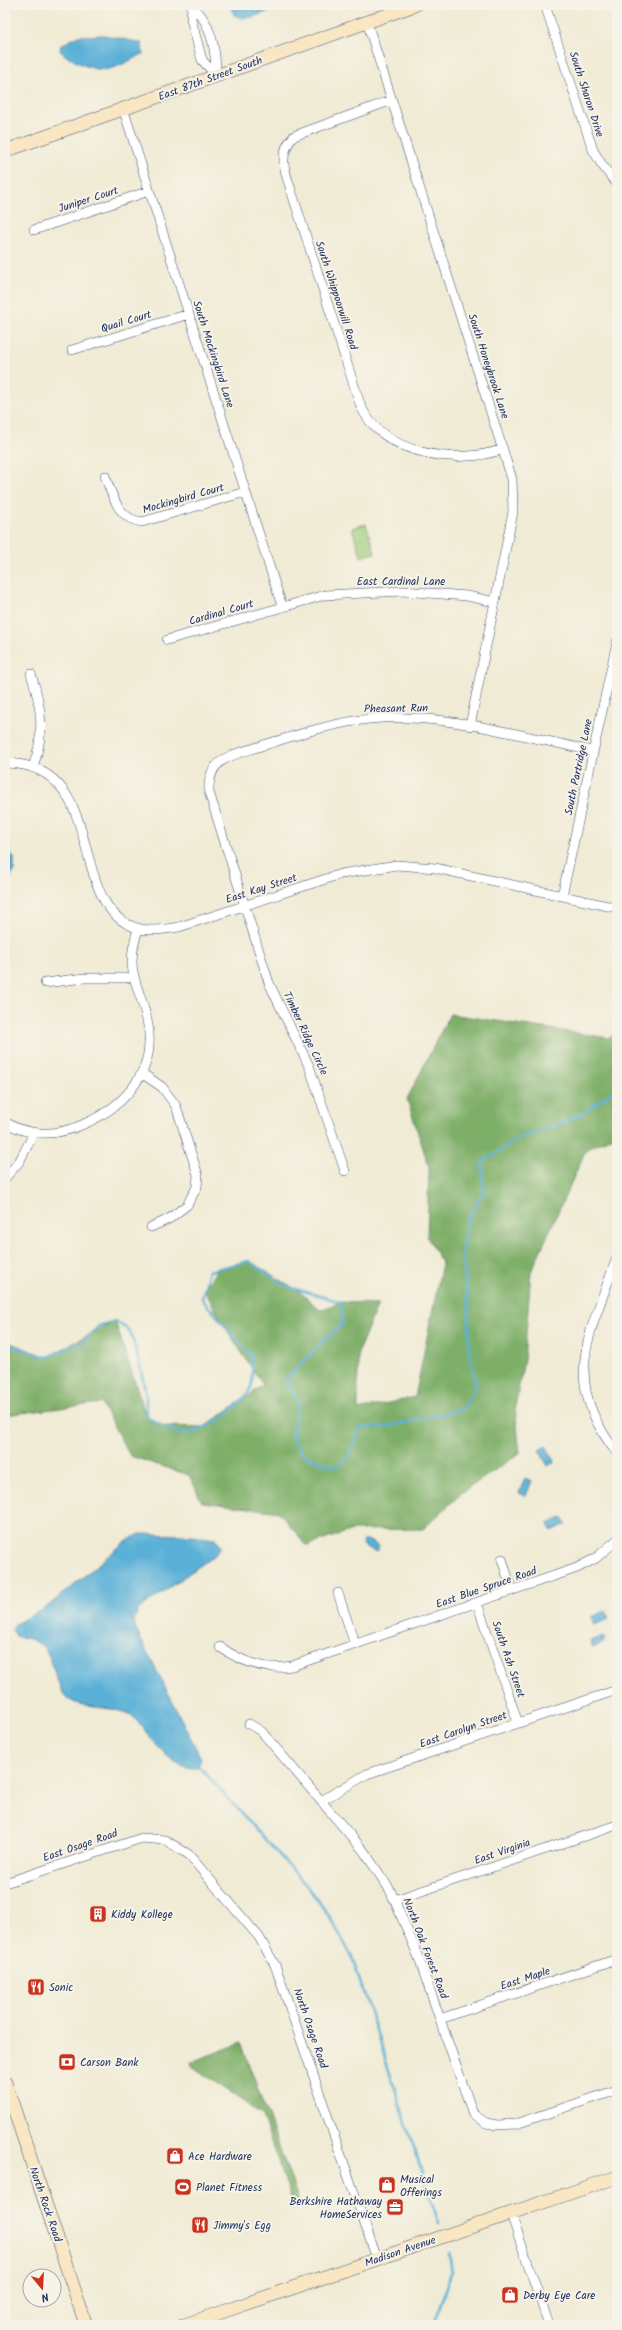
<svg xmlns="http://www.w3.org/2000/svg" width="622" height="2330" font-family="Kalam,sans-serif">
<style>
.green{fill:#9dcb78;stroke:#5c7d6b}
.forest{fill:#7eaf68;stroke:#4c6f63}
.water{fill:#5ab0d7;stroke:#3a709a}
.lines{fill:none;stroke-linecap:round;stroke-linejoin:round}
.stream{stroke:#5ab0d7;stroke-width:2.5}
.street-casing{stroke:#3b4b70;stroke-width:10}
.secondary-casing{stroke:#3b4b70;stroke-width:14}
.street{stroke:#fff;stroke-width:9}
.secondary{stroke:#f9e7c3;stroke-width:13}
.labels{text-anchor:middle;stroke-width:4;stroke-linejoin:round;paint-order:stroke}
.street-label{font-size:11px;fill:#1b2f5e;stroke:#f7f3e8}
.poi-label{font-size:11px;fill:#1b2f5e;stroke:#f7f3e8;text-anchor:start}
</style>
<rect width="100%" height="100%" fill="#f7f3e8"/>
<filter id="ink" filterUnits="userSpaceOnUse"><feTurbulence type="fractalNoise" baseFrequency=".025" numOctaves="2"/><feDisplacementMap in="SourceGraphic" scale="8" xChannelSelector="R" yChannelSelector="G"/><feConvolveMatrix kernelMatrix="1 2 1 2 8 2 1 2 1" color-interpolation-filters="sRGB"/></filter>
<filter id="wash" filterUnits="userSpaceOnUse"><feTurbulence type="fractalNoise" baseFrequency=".012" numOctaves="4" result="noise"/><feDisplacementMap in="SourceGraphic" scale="16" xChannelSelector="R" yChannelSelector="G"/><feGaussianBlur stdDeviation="0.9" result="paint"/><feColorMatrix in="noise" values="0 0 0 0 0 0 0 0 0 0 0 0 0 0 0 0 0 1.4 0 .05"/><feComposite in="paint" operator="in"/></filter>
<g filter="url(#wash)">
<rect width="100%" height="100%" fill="#f0ebd4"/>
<!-- green -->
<path class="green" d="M366,524l9,29 -14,4 -9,-29z"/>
<!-- forest -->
<path class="forest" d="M450,1014l159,24 8,-5v101l-31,16 -55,122 -7,88 -9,47 5,46 -57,39 -40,37 -71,1 -45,16 -28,-34 -77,-10 -13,-27 -59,-19 -29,-53 -96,12v-74l42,16 68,-36 31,95 17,10 41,1 59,-42 -40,-61 -19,-35 14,-21 31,-7 50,30 21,19 21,-8 37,2 -20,48v58l57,-13 27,-134 -15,-26 2,-70 -22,-68z
M241,2043l59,161 -6,2 -33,-92 -69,-48 -1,-4z"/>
<!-- water -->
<path class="water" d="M230,5h57l-35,12 -10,1 -8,-3z
M104,35l38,8 1,11c-28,13 -36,23 -66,8 -7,-4 -13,-6 -17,-12l1,-5 17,-9z
M5,849l9,8v13l-9,19z
M546,1446l9,15 -7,5 -9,-16z
M525,1478l7,3 -6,15 -7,-3z
M563,1517l3,7 -15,7 -3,-7z
M140,1534l43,1 33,4 5,8 -6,8 -76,54 -5,11 2,10 65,128 -4,10c-25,1 -41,-24 -56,-42 -3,-3 -6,-8 -10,-11 -18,-11 -57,-3 -68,-22 -15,-25 -7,-54 -46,-56l-5,-7 3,-6 32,-17 79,-66z
M365,1539l14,7 -3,6 -14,-7z
M606,1611l3,8 -15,6 -3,-8z
M603,1636l2,6 -12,6 -3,-7z"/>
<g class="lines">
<!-- stream -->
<path class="stream" d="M5,1344l42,13 36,-15 16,-16 16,-5 15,10 8,27 8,36v22c10,6 23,15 36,17 19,3 62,-28 69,-46 3,-8 0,-22 1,-30l-50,-58 7,-28 40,-10 37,25 55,16 2,22c-22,16 -38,38 -58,56l13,22 -6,36 11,17 31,12 13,-7 14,-33h25l77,-18 13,-23 -7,-35v-40l-7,-60 5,-30 17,-30 -2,-29 37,-24 29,-9 35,-16 34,-25
M198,1765l108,120 24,32 22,40 87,267
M433,2325l19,-52 -3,-20"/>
</g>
</g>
<g filter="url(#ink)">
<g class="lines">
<defs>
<path id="street" d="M191,5c3,5 8,7 11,12 11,16 14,40 14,58
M545,5l48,145 9,15 15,19
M192,7l-1,12 11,41 14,15
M367,22l145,457 1,33 -43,214
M392,100l-98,36c-16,17 -10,34 -3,54l69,214c20,51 98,62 143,45
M123,108l159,498
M34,230l115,-39
M72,350l117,-36
M105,476c8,21 13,43 37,46l103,-30
M167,640l158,-45 78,-4 64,5 28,6
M31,674c11,33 14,60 2,93
M5,763c106,1 59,143 132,165 12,4 29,1 42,-1l162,-53 56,-9 38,3 182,40
M562,896l55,-254
M45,983l40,-5h48
M143,1074l19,13 14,19 22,69 -1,12 -10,18 -18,14 -18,8
M5,1122c24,15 53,14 79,2 43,-19 74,-55 63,-104 -9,-40 -23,-46 -9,-91
M345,1171l-36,-105 -40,-83 -60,-191c-2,-35 25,-37 52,-46 36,-11 71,-23 108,-27 75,-7 151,17 224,32
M5,1178l14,-16 15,-29
M617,1257c-27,79 -58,122 0,196
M502,1559l10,32
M338,1593l17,52
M477,1603l41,120
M220,1647c22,15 45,24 72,19l285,-98 19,-10 21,-18
M249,1724l12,7 13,15 89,104 27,40 27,63 56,161 13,9 11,2 19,-1 101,-34
M321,1801l46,-27 250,-84
M5,1883l137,-45 23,2 23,14 71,83 16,28 102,294
M395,1900l222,-75
M440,2019l177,-60
M511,2214l38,111"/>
<path id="secondary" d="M5,151l410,-146
M5,2082l81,243
M184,2325l433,-148"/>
</defs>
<!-- street casing -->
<use href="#street" class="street-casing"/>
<!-- secondary casing -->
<use href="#secondary" class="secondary-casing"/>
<!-- street -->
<use href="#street" class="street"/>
<!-- secondary -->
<use href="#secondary" class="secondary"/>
</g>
</g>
<!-- icons -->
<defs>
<symbol id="building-square" viewBox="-11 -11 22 22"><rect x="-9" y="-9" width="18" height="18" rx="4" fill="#c8321e" stroke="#f7f3e8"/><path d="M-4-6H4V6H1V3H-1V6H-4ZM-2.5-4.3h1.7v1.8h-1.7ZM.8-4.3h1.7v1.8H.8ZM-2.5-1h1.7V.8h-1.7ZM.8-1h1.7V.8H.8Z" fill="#fff"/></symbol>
<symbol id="restaurant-square" viewBox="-11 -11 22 22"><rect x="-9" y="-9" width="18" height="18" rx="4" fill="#c8321e" stroke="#f7f3e8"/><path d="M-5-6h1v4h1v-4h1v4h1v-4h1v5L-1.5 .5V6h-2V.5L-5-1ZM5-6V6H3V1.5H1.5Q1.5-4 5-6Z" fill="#fff"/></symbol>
<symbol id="bank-square" viewBox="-11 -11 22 22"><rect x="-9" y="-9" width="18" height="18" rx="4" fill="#c8321e" stroke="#f7f3e8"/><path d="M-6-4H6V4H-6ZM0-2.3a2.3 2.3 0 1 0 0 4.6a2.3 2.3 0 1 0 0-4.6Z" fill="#fff"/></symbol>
<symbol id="shop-square" viewBox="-11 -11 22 22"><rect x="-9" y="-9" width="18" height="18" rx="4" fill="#c8321e" stroke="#f7f3e8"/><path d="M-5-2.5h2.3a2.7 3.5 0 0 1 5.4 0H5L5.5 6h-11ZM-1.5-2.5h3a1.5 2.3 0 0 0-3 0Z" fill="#fff"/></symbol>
<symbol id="stadium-square" viewBox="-11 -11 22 22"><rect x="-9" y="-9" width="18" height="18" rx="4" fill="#c8321e" stroke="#f7f3e8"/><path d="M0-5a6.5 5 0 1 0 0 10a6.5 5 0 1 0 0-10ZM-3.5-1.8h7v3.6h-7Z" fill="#fff"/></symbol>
<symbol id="office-square" viewBox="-11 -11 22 22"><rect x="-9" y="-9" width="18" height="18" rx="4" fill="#c8321e" stroke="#f7f3e8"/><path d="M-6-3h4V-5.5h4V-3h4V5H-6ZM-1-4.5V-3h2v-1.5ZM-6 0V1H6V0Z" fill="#fff"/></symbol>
</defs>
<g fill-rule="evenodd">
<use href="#building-square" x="88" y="1904" width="20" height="20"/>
<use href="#restaurant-square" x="26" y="1977" width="20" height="20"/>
<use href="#bank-square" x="57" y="2052" width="20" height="20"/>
<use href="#shop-square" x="165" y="2146" width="20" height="20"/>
<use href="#shop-square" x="377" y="2175" width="20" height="20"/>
<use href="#stadium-square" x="173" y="2177" width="20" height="20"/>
<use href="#office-square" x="385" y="2197" width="20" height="20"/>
<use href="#restaurant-square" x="190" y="2215" width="20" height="20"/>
<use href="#shop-square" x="500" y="2285" width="20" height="20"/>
</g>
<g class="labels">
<!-- street labels -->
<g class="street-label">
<text transform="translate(210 78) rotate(-20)" y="4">East 87th Street South</text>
<text transform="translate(587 94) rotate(72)" y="4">South Sharon Drive</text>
<text transform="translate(88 199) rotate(-18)" y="4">Juniper Court</text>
<text transform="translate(337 295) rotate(72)" y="4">South Whippoorwill Road</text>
<text transform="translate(126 321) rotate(-17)" y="4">Quail Court</text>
<text transform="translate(214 354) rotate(72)" y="4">South Mockingbird Lane</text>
<text transform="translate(489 366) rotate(72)" y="4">South Honeybrook Lane</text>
<text transform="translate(183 498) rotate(-16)" y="4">Mockingbird Court</text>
<text x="401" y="585">East Cardinal Lane</text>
<text transform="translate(221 612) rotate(-16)" y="4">Cardinal Court</text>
<text transform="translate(396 708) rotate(-1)" y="4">Pheasant Run</text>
<text transform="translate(578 767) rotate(-78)" y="4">South Partridge Lane</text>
<text transform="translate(261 888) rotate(-18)" y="4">East Kay Street</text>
<text transform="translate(306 1033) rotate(65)" y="4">Timber Ridge Circle</text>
<text transform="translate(486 1587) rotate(-19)" y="4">East Blue Spruce Road</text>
<text transform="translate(509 1659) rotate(71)" y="4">South Ash Street</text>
<text transform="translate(463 1729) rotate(-19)" y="4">East Carolyn Street</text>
<text transform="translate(80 1845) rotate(-19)" y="4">East Osage Road</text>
<text transform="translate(502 1851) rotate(-19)" y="4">East Virginia</text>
<text transform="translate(426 1948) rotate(69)" y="4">North Oak Forest Road</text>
<text transform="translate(525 1978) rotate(-18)" y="4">East Maple</text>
<text transform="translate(311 2028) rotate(71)" y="4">North Osage Road</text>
<text transform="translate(46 2204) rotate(71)" y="4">North Rock Road</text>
<text transform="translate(400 2251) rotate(-19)" y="4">Madison Avenue</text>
</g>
<!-- poi labels -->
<g class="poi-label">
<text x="111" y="1918">Kiddy Kollege</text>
<text x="49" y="1991">Sonic</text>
<text x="80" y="2066">Carson Bank</text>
<text x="188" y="2160">Ace Hardware</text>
<text x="400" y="2183">Musical<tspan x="400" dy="13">Offerings</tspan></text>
<text x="196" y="2191">Planet Fitness</text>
<text x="382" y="2205" text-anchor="end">Berkshire Hathaway<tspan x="382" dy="13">HomeServices</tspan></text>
<text x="213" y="2229">Jimmy's Egg</text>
<text x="523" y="2299">Derby Eye Care</text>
</g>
</g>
<!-- margin -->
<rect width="622" height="2330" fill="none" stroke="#f7f3e8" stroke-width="20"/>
<!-- north arrow -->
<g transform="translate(42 2288) rotate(162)"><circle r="19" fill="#f7f3e8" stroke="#9fa5b1"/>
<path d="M0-3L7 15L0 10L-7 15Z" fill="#c8321e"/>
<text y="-6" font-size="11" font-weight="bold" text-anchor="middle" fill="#1b2f5e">N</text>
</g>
</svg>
